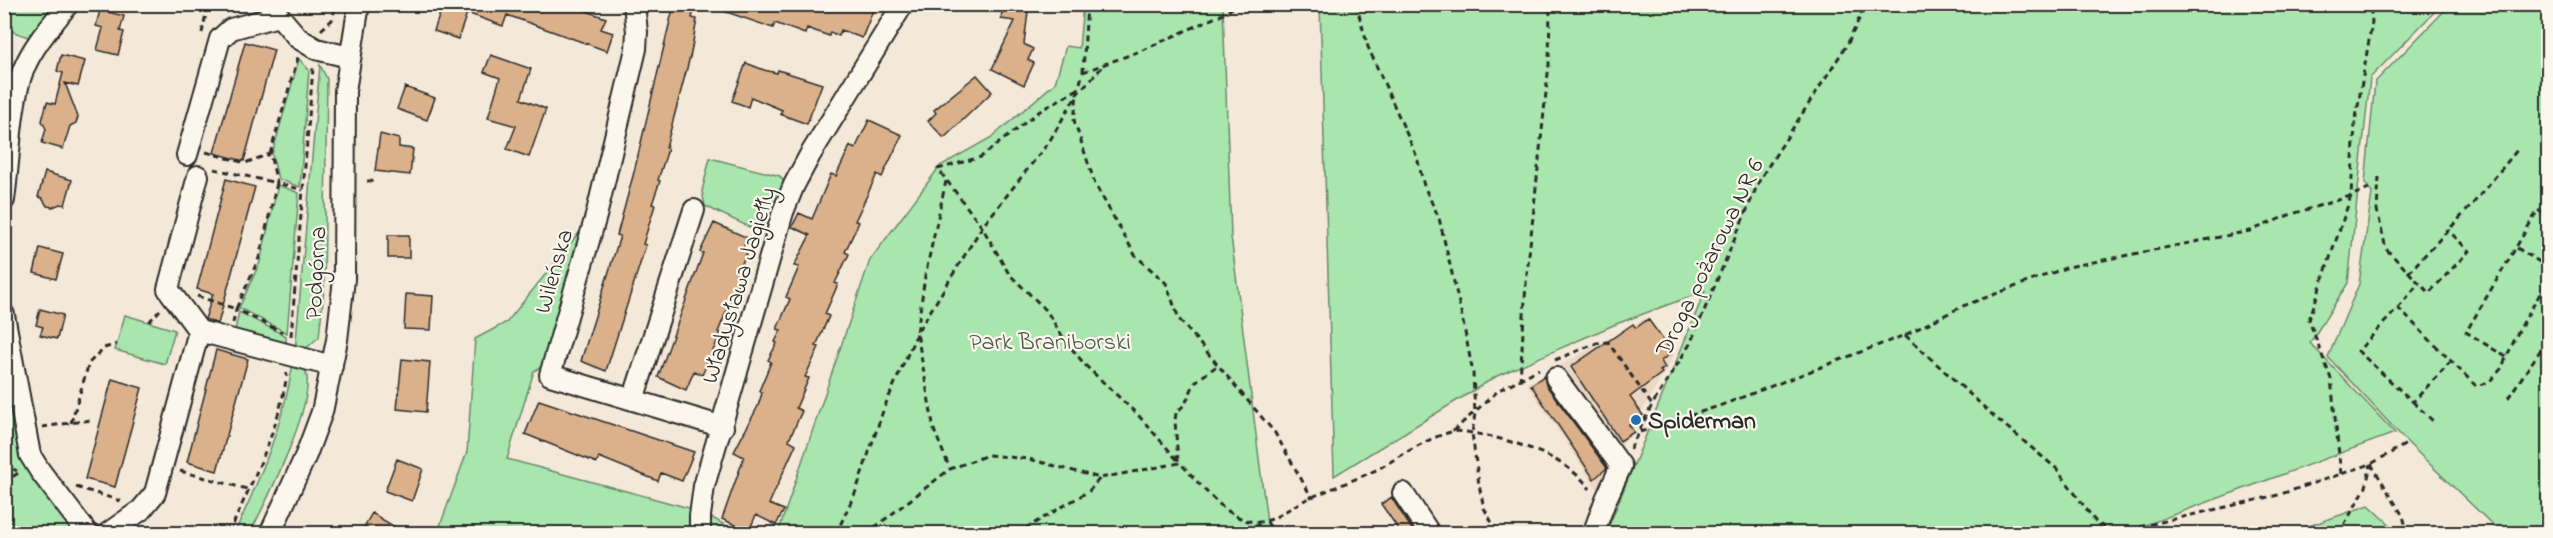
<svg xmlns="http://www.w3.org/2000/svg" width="2553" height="538" font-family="'Indie Flower',sans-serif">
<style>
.built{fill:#ecd8c2}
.green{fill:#a8e6ad;stroke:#6a886c;stroke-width:1.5}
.building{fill:#dab18b;stroke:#2b2b2b;stroke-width:1.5}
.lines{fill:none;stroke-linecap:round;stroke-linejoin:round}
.minor-casing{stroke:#2b2b2b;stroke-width:24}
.path{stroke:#2b2b2b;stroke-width:3;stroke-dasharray:6 4.5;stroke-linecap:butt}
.minor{stroke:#fbf7ec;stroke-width:20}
.poi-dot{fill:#1f6fb2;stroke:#fbf7ec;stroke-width:2}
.labels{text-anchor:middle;stroke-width:4.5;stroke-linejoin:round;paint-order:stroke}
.street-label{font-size:24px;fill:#2b2b2b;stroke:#fbf7ec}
.park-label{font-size:24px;fill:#4a5a4c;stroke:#fbf7ec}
.poi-label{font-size:24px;font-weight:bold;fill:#2b2b2b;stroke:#fbf7ec;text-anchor:start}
</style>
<rect width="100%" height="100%" fill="#f4e9d9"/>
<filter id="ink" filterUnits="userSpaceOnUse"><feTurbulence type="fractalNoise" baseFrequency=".0167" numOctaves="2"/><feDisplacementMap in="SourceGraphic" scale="12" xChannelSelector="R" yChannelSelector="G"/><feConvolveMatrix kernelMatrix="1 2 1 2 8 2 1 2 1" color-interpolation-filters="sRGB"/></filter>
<g filter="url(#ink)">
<!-- built -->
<path class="built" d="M1647,317l27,39 -77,133 -70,-105z"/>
<!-- green -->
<path class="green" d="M5,5h68l-30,37 -38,-13z
M1083,5h140l8,231 36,286 3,11h-492l92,-273 70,-94 52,-29 63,-54 11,-37 13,2z
M1320,5h1121l-71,73 -22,205 -38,60 85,90 -271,100h-518l99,-242 -89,33 -119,52 -163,100z
M2450,5h98v528h-47l-93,-90 -80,-86 31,-73 13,-91 -7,-10 10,-101z
M299,59l10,11 -9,117 -22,-8 -6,-25z
M320,65l7,14 -3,211 -5,47 -17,15h-7z
M710,158l70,18 4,6 -18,53 -61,-29 -3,-15z
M278,185l21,8 -12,140 -48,-25 21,-46z
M582,229l-22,110 -17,27 -9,5 -27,88 193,52 39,22 -302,1 30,-82 8,-113 32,-17z
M239,312l47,24v14l-52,-15z
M125,315l50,15 -10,34 -50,-14z
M4,358l25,105 56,70h-80z
M293,363l12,7c14,28 -40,134 -55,163l-16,1c26,-55 50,-112 59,-171z
M2369,505l30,28h-110z"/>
<!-- building -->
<path class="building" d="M443,4h124l39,14 -5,11 12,4 -6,18 -100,-36 -4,11 -36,-13 -9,26 -24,-8z
M674,4h21l-3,14 5,1 -6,34 -22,83 -3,12 2,1 -10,31 2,1 -8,23 3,1 -12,39 3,1 -40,126 -25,-10 39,-125 -3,-1 17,-63z
M713,4h153l8,4 -12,30 -21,-8 -2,6 -9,-4 -1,4 -22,-8 -2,6 -30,-11 -2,5 -61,-21z
M1003,4h26l-5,40 9,5 -5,11 6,3 -10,22 -32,-16 23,-48 -14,-2z
M100,10l24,6 -4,15 4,1 -6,23 -21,-5 6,-22 -7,-2z
M245,42l29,8 -30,111 -30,-8z
M61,55l24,6 -7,25 -13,-3 13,34 -2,6 -6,3 -7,23 -21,-6 4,-14 -4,-8 5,-19 8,2 8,-31 -6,-2z
M491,55l40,14 -10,30 25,10 -17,48 -22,-8 9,-23 -28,-8 12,-40 -16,-6z
M746,63l18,7 13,3 1,-3 19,6 25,8 -15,40 -27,-10 2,-4 -31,-13 -3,10 -16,-6z
M977,75l15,17 -48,46 -16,-17 8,-8 -2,-3z
M405,87l30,11 -8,22 -30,-11z
M869,120l33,15 -20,42 -5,-3 -22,47 4,1 -14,30 4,2 -14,29 3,1 -13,30 4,2 -13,30 3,1 -14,30 4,1 -13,30 6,3 -13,29 7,4 -27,60 15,6 -8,15 -20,-10 -7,16 -27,-12 22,-62 -10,-5 24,-46 4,-13 -3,-2 12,-29 -3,-2 9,-17 -2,-1 6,-12 -4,-1 13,-30 -4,-2 13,-30 -5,-1 16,-31 -18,-8 7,-14 13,6 19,-45 5,2 14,-30 5,3z
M380,134l19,5v8l14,2 -3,26 -35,-4z
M45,172l27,8 -7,25 -5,-1 -7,3 -6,-1 -5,-8 -4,-1z
M226,179l29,8 -37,137 -13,-5 8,-25 -16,-5z
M714,223l34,15 -5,10 5,2 -9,20 4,1 -25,61 3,1 -19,42 -8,-4 -8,19 -28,-13 45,-124 -3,-1z
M388,235h21v23h-21z
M40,248l23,6 -7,25 -22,-6z
M406,294l27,2 -2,34 -27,-1z
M40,309l23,6 -6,24 -17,-4 3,-8 -7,-2z
M1648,319l24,33 -11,9 4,7 -5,3 2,2 -32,24 13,18 -14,10 5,7 -14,9 -49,-74 62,-43 3,4z
M216,350l32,9 -31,112 -30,-9z
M402,359l28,3 -4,50 -29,-3z
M1544,376l2,9 61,83 -13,11 -63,-94z
M112,379l30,9 -27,99 -30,-8z
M539,400l155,52 -12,29 -21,-8 -3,8 -59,-24 -2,6 -72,-29z
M397,459l26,10 -11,32 -27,-10z
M1392,497l1,3 22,34h-13l-21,-30z
M372,513l11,7 24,14h-47z"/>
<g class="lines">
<defs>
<path id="minor" d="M269,4l29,34 18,11 33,8
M634,4l3,28 -1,17 -40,167 -46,159 173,52
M187,155l33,-116 11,-10 47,-13
M4,200c5,-35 7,-105 21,-134 10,-23 28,-42 43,-62
M4,315l26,140 10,16 48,63
M199,331l133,35
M1556,378l65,88 -15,33 -13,35
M633,400l61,-190
M1403,493l27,41
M107,534l34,-24 14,-17 44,-162 -31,-42 30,-113
M270,534l36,-79 16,-43 15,-72 7,-61 1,-188 14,-87
M700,534v-18l4,-30 79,-274 11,-27 16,-30 93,-151"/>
</defs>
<!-- minor casing -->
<use href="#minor" class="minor-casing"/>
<!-- path -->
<path class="path" d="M1087,4l-4,68 -6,22 -3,26 21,64 40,71 31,28 13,36 96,114 37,65
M1356,4l12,43 49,110 7,29 15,32 22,94 12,61 2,41 -3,19 7,52 5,23 14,26
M321,30l11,-10 4,-16
M202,33l6,-29
M1083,72l60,-22 82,-37 13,-9
M1078,89l-38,22 -59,46 -43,12 44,58 27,47 37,36 18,29 21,26 54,51 41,47
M206,152l39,11 25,-9
M214,169l63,14 -7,-29 28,-97
M2379,177l-2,33 9,39 43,44 40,-42 -21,-21
M367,181h10
M946,181l-21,95 -8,57 17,97 16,39
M2517,248l31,19
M2408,273l63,-67 47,-57
M197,296l39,13 23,-51 18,-75 26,7
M2398,308l21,-25
M149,322l11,-12
M233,323l3,-14 46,23
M1905,335l91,83 61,51 38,52 15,11
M291,336l22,-268
M2506,357l-40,-25 72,-122 10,7
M1555,360l42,-17 11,-1 44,63
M2451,361l-38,41 -55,-51 40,-43 80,80
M1520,381l6,-98 23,-219 1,-60
M2481,385l9,-4 11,-12 18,-39 29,-50
M2508,398l40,-59
M2413,402l22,21
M71,423l18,-60 15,-15 13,-4
M42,427l49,-7
M1453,431l46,-41 40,-21
M1640,432l82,-27 183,-70 58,-29 105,-39 182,-36 39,-16 62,-19 18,-8
M1630,449l22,-44 38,-61 70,-165 88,-136 18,-39
M1178,461l-3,-40 1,-8 9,-9 10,-22 23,-17
M4,464l13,7
M2371,464l32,52 5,18
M180,471l67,18
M2341,474l-10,-95 -22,-59 42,-124 4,-72 17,-102 -2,-18
M4,482l16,-10
M76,487l45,14
M1267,522l8,12
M229,534c22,-52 51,-105 58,-161
M836,534l20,-43 28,-83 33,-75 65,-106 67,-85 28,-48 29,-31
M866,534l84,-65 38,-14 41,4 71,19 80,-15c20,20 44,55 74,59 17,2 33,-13 49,-21 24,-11 50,-20 75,-32 23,-13 47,-30 73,-37 8,-2 19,1 27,2 37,7 89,23 112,55
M1016,534l73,-43 11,-13
M1246,534l15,-11
M2109,534l169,-39 93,-31 37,-21
M2339,534l27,-47 5,-23"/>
<!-- minor -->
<use href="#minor" class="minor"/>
</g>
</g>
<!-- markers -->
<circle class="poi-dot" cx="1636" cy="420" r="6"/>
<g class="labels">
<!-- street labels -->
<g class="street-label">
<text transform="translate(1709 257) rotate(-64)" y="8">Droga pożarowa NR 6</text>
<text transform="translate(553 271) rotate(-74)" y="8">Wileńska</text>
<text transform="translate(315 273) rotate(-87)" y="8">Podgórna</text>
<text transform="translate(738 285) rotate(-73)" y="8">Władysława Jagiełły</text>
</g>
<!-- park labels -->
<g class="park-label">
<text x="1050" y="349">Park Braniborski</text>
</g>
<!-- poi labels -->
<g class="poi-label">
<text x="1648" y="428">Spiderman</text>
</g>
</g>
<!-- margin -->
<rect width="2553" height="538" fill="none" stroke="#fbf7ec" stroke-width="24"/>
<rect x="12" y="12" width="2529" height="514" fill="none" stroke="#2b2b2b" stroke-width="2" filter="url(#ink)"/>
</svg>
